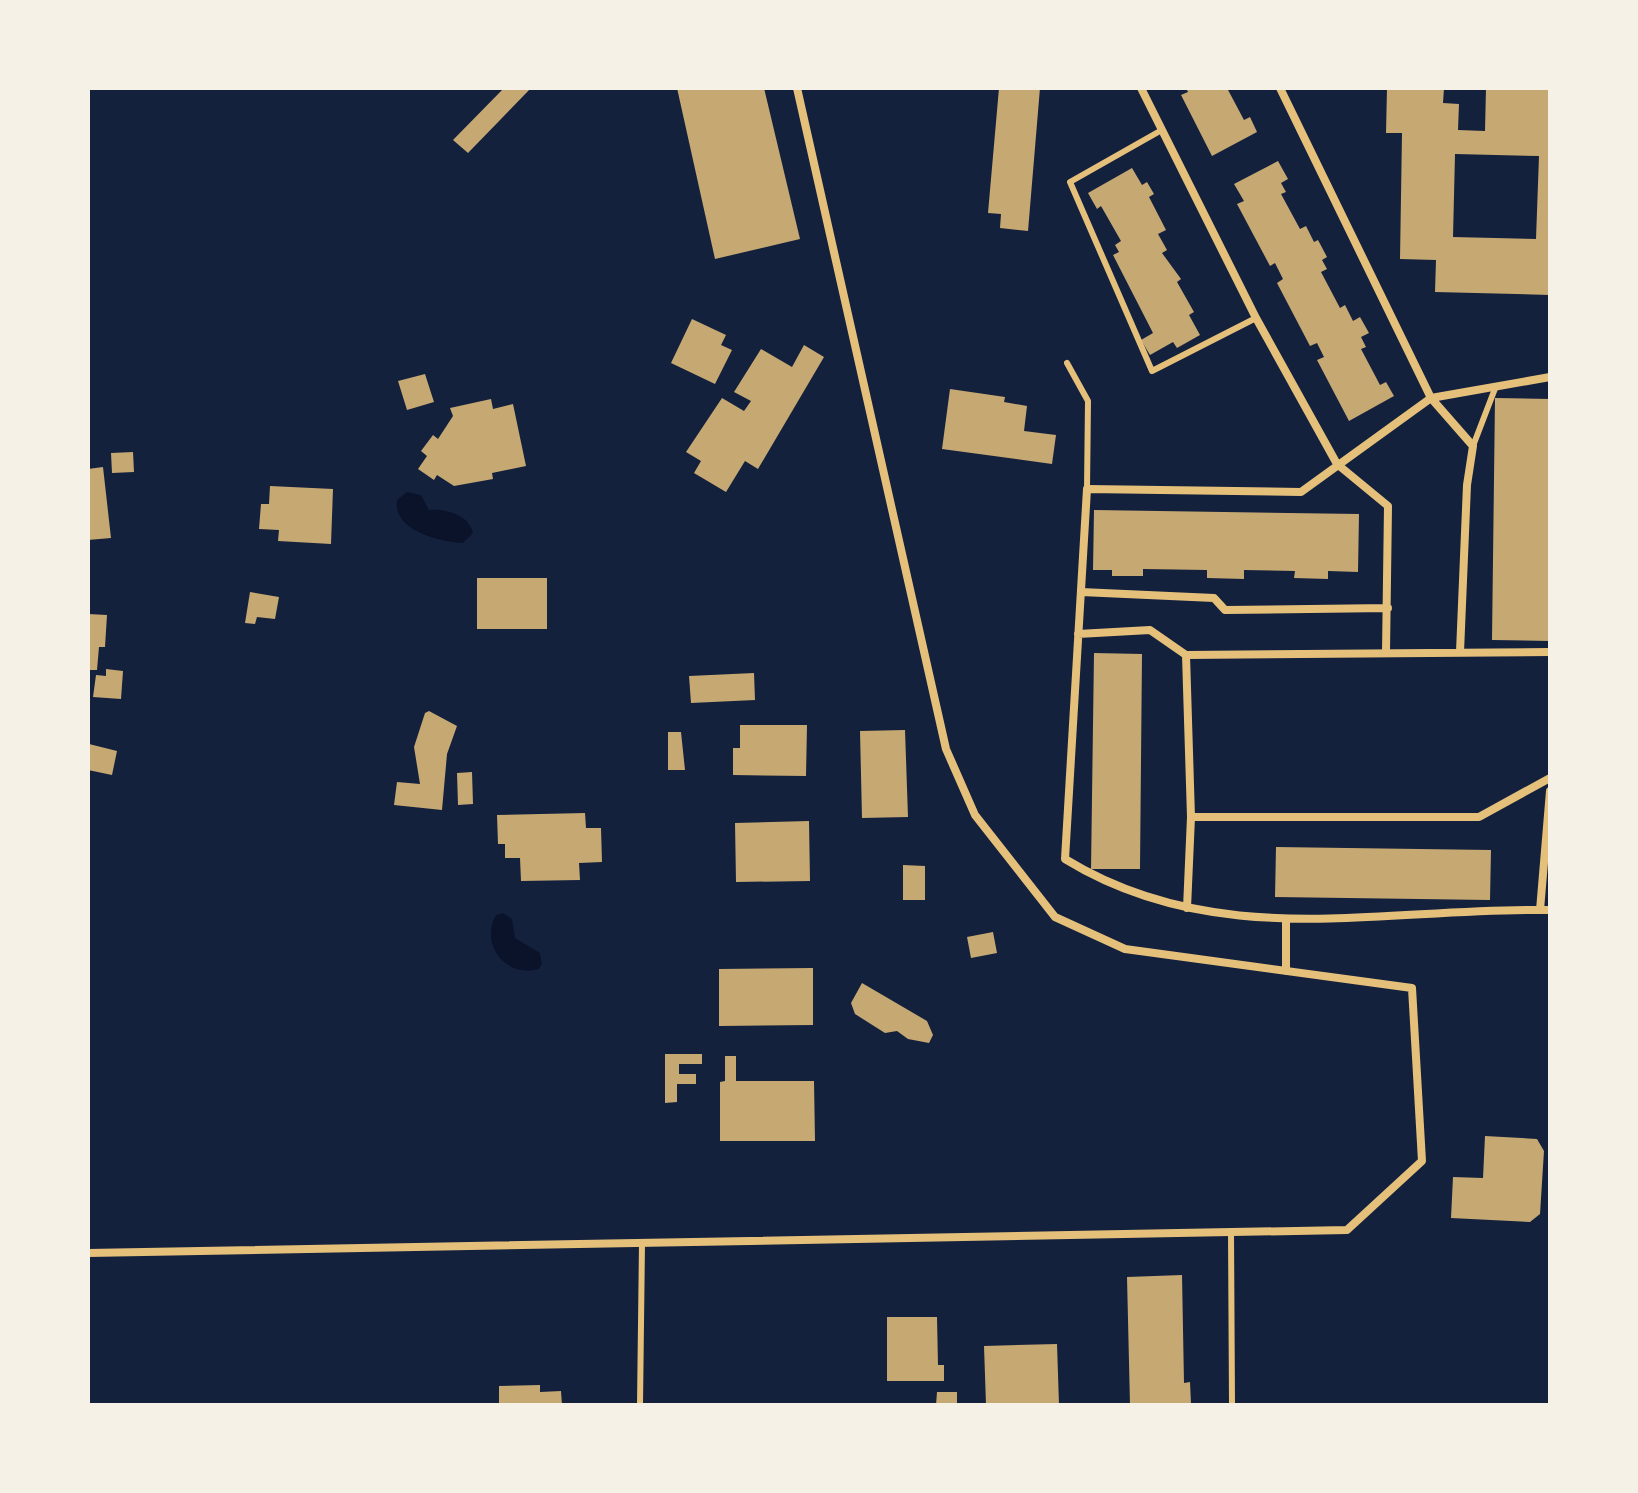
<svg xmlns="http://www.w3.org/2000/svg" width="1638" height="1493" font-family="Barlow,sans-serif">
<style>
.water{fill:#0b132b}
.building{fill:#c6a872;fill-rule:evenodd}
.lines{fill:none;stroke-linecap:round;stroke-linejoin:round}
.service{stroke:#e5c07b;stroke-width:6}
.minor{stroke:#e5c07b;stroke-width:8}
</style>
<rect width="100%" height="100%" fill="#14213d"/>
<!-- water -->
<path class="water" d="M407,492l14,3 8,15c16,-2 41,5 44,23l-10,10c-22,-1 -71,-12 -66,-43z
M503,913l9,6 3,19 25,15 2,11 -3,5c-33,10 -60,-25 -43,-54z"/>
<!-- building -->
<path class="building" d="M504,88h27l-63,65 -15,-13z
M677,88h87l36,151 -85,20z
M999,88h41l-12,143 -28,-3 1,-14 -13,-1z
M1186,88h41l17,32 6,-3 7,15 -45,24 -31,-61 7,-3z
M1387,88h57l-1,15 16,1 -1,26 27,1 1,-43h64v207l-115,-3 1,-32 -36,-1 2,-126h-16zM1455,154l84,2 -3,83 -83,-2z
M1278,161l10,18 -7,4 5,9 -5,2 19,35 6,-3 8,16 4,-2 9,17 -5,3 5,9 -6,3 19,36 5,-3 8,16 7,-4 9,16 -8,4 5,10 -5,2 19,36 6,-3 8,14 -45,25 -32,-61 7,-3 -7,-14 -7,3 -33,-63 6,-4 -8,-16 -5,3 -33,-62 7,-3 -10,-17z
M1132,168l10,17 5,-3 7,12 -5,3 17,33 -8,4 9,16 -5,3 19,26 -4,3 17,30 -5,3 11,20 -23,13 -4,-6 -23,13 -9,-15 12,-7 -40,-78 6,-3 -4,-7 6,-4 -20,-35 -4,3 -9,-16z
M692,319l34,16 -5,10 11,5 -17,34 -44,-21z
M804,345l20,12 -66,112 -13,-8 -19,31 -32,-19 7,-12 -15,-9 36,-54 22,13 7,-10 -17,-9 27,-43 31,18z
M425,374l9,28 -27,8 -9,-29z
M950,389l55,8 -1,5 23,4 -3,25 32,4 -4,29 -110,-15z
M1495,398l55,1v242l-58,-1z
M491,399l2,10 20,-5 13,62 -34,7 1,6 -39,7 -17,-11 -3,5 -16,-11 9,-13 -6,-5 12,-16 5,4 15,-23 -3,-8z
M133,452l1,20 -22,1 -1,-20z
M103,467l8,71 -23,2v-71z
M270,486l63,3 -2,55 -53,-3 1,-11 -20,-1 2,-25h8z
M1094,510l265,4 -1,58 -30,-1v8l-34,-1 1,-7 -51,-1v9l-37,-1v-8l-64,-1v7h-31v-6h-19z
M477,578h70v51h-70z
M250,592l29,5 -4,22 -18,-2 -2,7 -10,-1z
M88,614l19,1 -2,32h-6l-2,23h-9z
M1094,653l48,1 -2,215h-49z
M106,669l17,2 -2,28 -28,-2 3,-22 10,1z
M754,673l1,27 -64,3 -2,-27z
M429,711l28,15 -10,28 -5,56 -48,-5 3,-23 23,2 -6,-37 11,-34z
M740,725h67l-1,51 -73,-1v-27h7z
M905,730l3,87 -46,1 -2,-87z
M668,732h13l4,38h-17z
M89,744l28,7 -5,24 -24,-5z
M472,772l1,32 -15,1 -1,-32z
M585,813l1,15h15l1,34 -23,1 1,17 -59,1 -1,-23h-15v-14h-7l-1,-29z
M809,821l1,60 -74,1 -1,-59z
M1276,847l215,3 -1,50 -215,-3z
M903,865l22,1v34h-22z
M993,932l4,21 -26,5 -4,-21z
M813,968v57l-94,1v-57z
M862,983l65,38 6,14 -4,8 -21,-4 -11,-8 -12,2 -30,-19 -4,-11z
M665,1054h37v10h-23v10h17v10h-19v18l-12,1z
M725,1056h11v25h78l1,60h-95v-59l5,-1z
M1485,1136l52,3 7,12 -4,63 -10,8 -79,-4 2,-41 30,1z
M1182,1275l2,108 6,-1 1,22 -61,1 -3,-128z
M887,1317h50l1,48h6v16h-57z
M1057,1344l2,61h-73l-2,-59z
M540,1385v7l21,-1 1,14h-63v-19z
M937,1392h20v13h-21z"/>
<g class="lines">
<!-- service -->
<path class="service" d="M1160,131l-90,51 82,189 104,-53
M1067,363l21,38 -1,88
M1473,446l23,-60
M1231,1232l1,173
M640,1405l2,-162"/>
<!-- minor -->
<path class="minor" d="M1141,88l115,230 81,146 51,42 -2,146
M1280,88l151,310 42,48 -6,39 -7,167
M1550,377l-119,21 -130,94 -214,-3 -22,370c153,94 319,48 485,51
M1081,592l133,6 11,12 163,-2
M1078,634l72,-4 36,25 364,-3
M1186,655l5,162 -4,91
M1191,817h288l71,-39
M1540,910l10,-119
M1286,921v50
M88,1253l1259,-23 75,-69 -10,-173 -287,-39 -70,-32 -80,-102 -29,-66 -149,-661"/>
</g>
<!-- border -->
<rect width="1638" height="1493" fill="none" stroke="#f6f1e7" stroke-width="180"/>
</svg>
